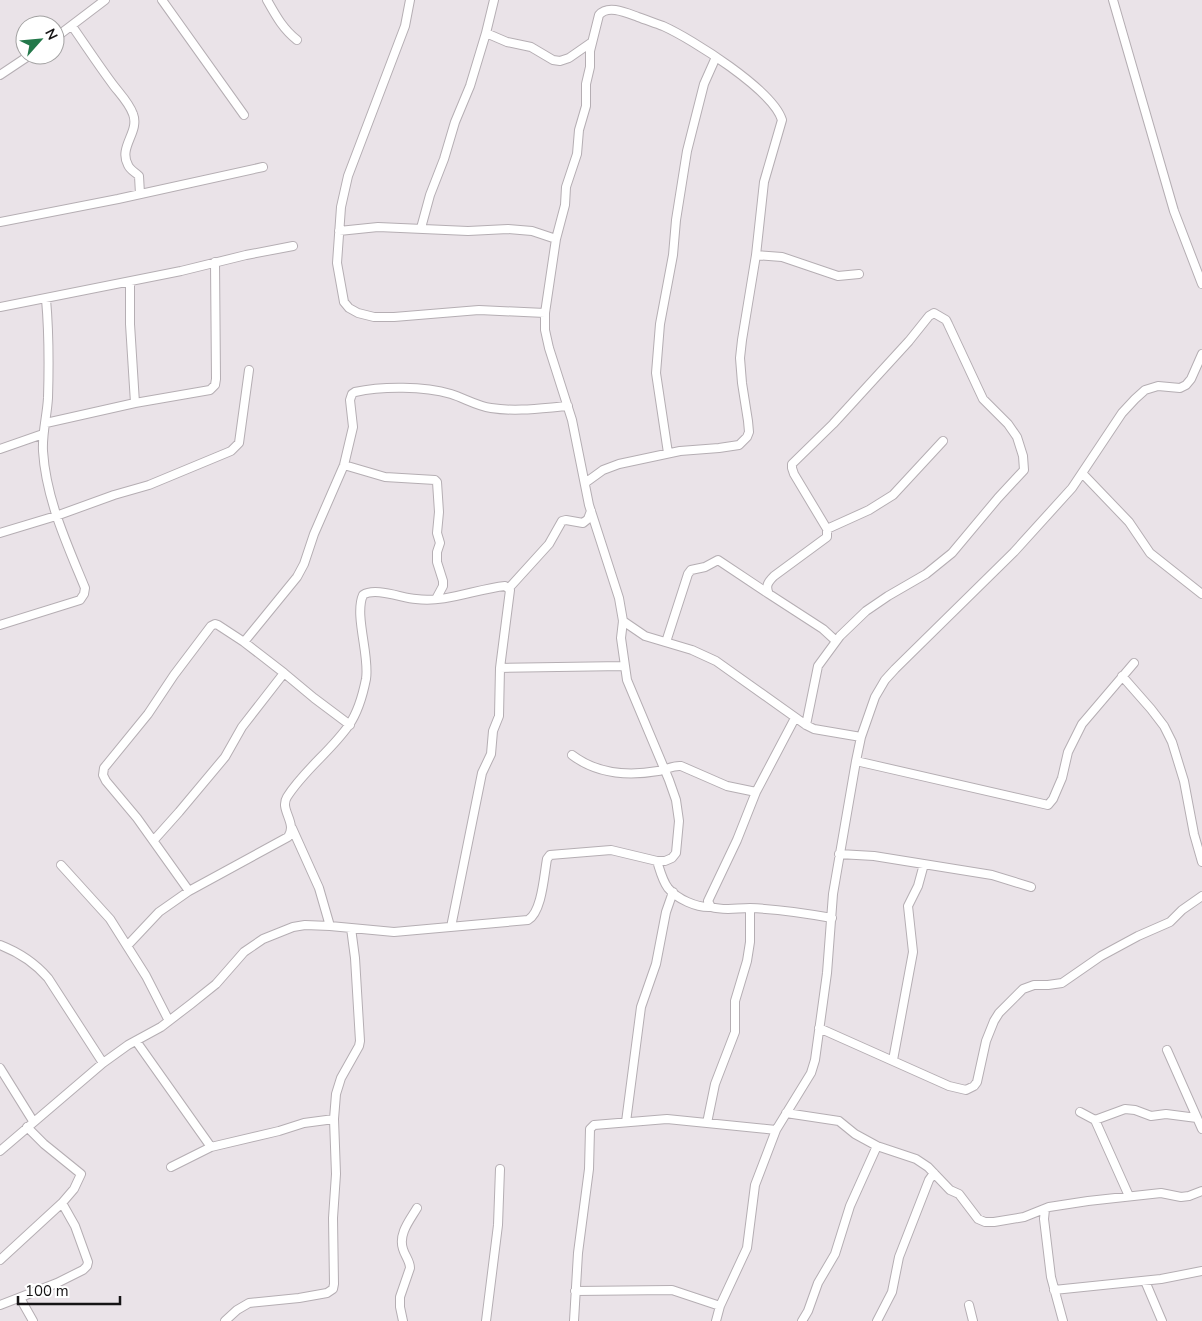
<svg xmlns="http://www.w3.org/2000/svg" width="1202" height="1321" font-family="'Nunito Sans',sans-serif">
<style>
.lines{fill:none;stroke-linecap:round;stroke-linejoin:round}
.street-casing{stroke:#b5aeb3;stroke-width:10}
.street{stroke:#fff;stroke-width:8}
</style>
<rect width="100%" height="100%" fill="#eae3e8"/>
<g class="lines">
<defs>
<path id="street" d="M162,0l82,115
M267,0c9,16 16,29 30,40
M410,0l-5,26 -57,150 -7,31 -4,56 7,39 5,6 9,5 16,4h20l85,-7 66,3
M1113,0l61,211 28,73
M72,26c14,20 27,40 42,60 7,9 15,17 19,28 7,18 -15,33 -5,51 2,5 7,7 11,11l1,18
M486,33l21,9 24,5 22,13 7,1 9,-3 23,-16
M55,38l50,-38
M0,75l30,-20
M0,222l118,-23 145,-32
M421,228l9,-33 14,-36 11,-37 15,-36 16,-53 8,-33
M339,231l39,-4 90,4 40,-2 24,2 24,8
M756,255l26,2 56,19 21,-2
M130,282v42l5,79
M0,307l181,-36 65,-16 47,-9
M46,423l89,-20 75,-13 5,-5 1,-6 -1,-117
M0,449l43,-15
M668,453l-12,-80 4,-49 13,-69 3,-35 11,-69 17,-67 12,-27
M344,465l41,12 50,3 2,2 2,30 -2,21 3,10 -3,9v10l6,19v5l-7,13
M1082,473l47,49 21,31 52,41
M0,533l56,-17 58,-21 35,-10 82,-34 8,-8 10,-73
M509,588l40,-44 13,-23 4,-1 17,3 5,-4 3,-8
M623,621l22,15 47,14 24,11 90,64 8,4 47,8
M0,625l80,-25 4,-6 1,-6c-18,-44 -39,-89 -42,-137 -1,-18 4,-35 5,-53 1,-33 1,-66 -2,-99
M836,641l-13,-12 -54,-35c-4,-8 -1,-12 5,-18l53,-39v-8l42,-19 24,-15 50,-54
M244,642l53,-65 7,-13 10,-30 30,-69 9,-38 -3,-27 2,-6 3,-2c27,-6 69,-6 96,2 13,4 26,12 40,14 26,4 51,0 77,-2
M666,642l22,-68 3,-4 14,-3 13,-7 51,34
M500,668l124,-2
M1122,676l29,33 13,17 8,16 12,39 10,53 8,28
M795,718l-39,74 -19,48 -29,61 3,6c14,4 25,1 39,1 27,1 55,5 82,10
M806,725l12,-59 22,-30 26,-25 22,-15 38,-22 26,-21 46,-55 26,-28 -1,-14 -6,-19 -9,-13 -25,-25 -35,-75 -2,-4 -12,-7 -5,3 -20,25 -76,83 -41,40v4l2,6 33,55
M572,755c25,19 57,21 86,16 8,-1 15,-6 23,-5l46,20 29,6
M856,761l192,44 5,-6 9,-21 6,-26 14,-28 52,-61
M292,828l27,60 11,38
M154,840l25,-28 46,-55 17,-30 42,-54
M839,854l35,2 118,19 39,12
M657,861c3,9 5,19 11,27 9,11 29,20 43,19
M61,865l49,54 36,57 23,45
M189,891l-52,-73 -31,-37 -3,-6 1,-7 44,-54 26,-39 37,-49 4,-2 3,1 26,17 40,31 30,25 36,27
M0,945c18,7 35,18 48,33l55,85
M127,946l32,-34 30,-21 99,-54c10,-14 -9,-27 -1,-40 17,-27 44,-46 62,-72 9,-13 14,-31 17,-46 4,-23 -12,-64 -3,-84 12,-8 39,3 53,4 30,4 60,-10 89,-13l5,4 -10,78 -1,48 -6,15 -2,23 -9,19 -31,154
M819,1028l130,58 17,4 8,-4 3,-4 9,-41 8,-20 5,-8 24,-24 11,-4h14l14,-2 39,-27 37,-20 32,-14 12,-12 20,-14
M136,1041l75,106
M1167,1050l35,79
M893,1060l20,-108 -5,-46 10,-20 6,-22
M0,1068l33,53
M1080,1112l15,8 34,76
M786,1113l53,8 16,13 22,12 39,13 12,8 22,23 9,4 19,25 7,3h9l30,-5 25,-10 39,-6 73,-8 20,4 8,-1 13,-5
M1095,1120l30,-11 10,1 16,6 15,-2 31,4
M626,1122l15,-115 15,-43 10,-52 7,-20
M707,1123l8,-39 20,-52v-31l12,-40 3,-19v-34
M0,1151l103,-88 25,-18 33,-18 30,-23 25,-20 28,-32 19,-13 30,-12 12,-2 25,1 64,6 134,-12c14,-8 16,-45 19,-61l3,-4 61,-5 46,11h8l7,-3 4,-5 3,-32 -3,-21 -7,-20 -42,-100 -6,-42 2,-17 -4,-23 -30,-93 -17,-85 -23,-72 -4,-18v-17l11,-74 9,-34 1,-18 11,-33 2,-24 7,-24v-22l4,-17v-16l9,-36c9,-11 28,-2 39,2 8,3 17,6 25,9 29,13 110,64 119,94l-18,62 -8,73 -14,85 -2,18 2,25 6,38 1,11 -2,5 -8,8 -20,3 -39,3 -61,13 -16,6 -18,13
M171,1167l40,-20 68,-16 25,-8 30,-4
M1045,1209l-1,10 7,58 12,44
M0,1260l62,-57
M1145,1281l17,40
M1054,1290l107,-11 41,-8
M575,1291l97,-1 48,16
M20,1298l13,23
M0,1305l57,-22 26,-13 4,-4 1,-4 -13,-36 -13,-23 12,-14 7,-15 -37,-30 -17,-17
M969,1305l4,16
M225,1321l12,-11 12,-7 50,-5 28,-5 6,-4 1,-5 -1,-66 3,-44 -2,-55 2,-25 5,-16 18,-32 1,-5 -5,-83 -4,-30
M403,1321l-3,-14v-10l10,-29c0,-7 -5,-12 -7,-19 -5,-15 7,-29 14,-41
M486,1321l12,-96 2,-56
M574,1321l4,-68 11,-84 1,-40 4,-4 73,-6 109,11
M716,1321l4,-15 27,-58 8,-63 21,-55 35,-57 4,-13 12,-87 6,-79 23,-133 5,-24 14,-40 10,-17 10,-11 119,-117 58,-64 50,-75 13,-14 10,-9 13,-4 22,2 6,-3 5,-6 11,-25
M802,1321l6,-10 10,-28 17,-29 15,-48 27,-60
M877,1321l15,-29 7,-35 30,-77 5,-7"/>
</defs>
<!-- street casing -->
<use href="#street" class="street-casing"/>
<!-- street -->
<use href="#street" class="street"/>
</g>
<!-- north arrow -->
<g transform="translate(40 40) rotate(63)"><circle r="24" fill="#ffffff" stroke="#a2a1a1"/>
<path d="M0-4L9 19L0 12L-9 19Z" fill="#23784a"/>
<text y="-8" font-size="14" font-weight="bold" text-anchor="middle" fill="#161415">N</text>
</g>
<!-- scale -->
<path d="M18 1296v8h102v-8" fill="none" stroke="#161415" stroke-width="2.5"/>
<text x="25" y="1296" font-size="15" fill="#161415" stroke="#ffffff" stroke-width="4" paint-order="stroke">100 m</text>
</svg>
